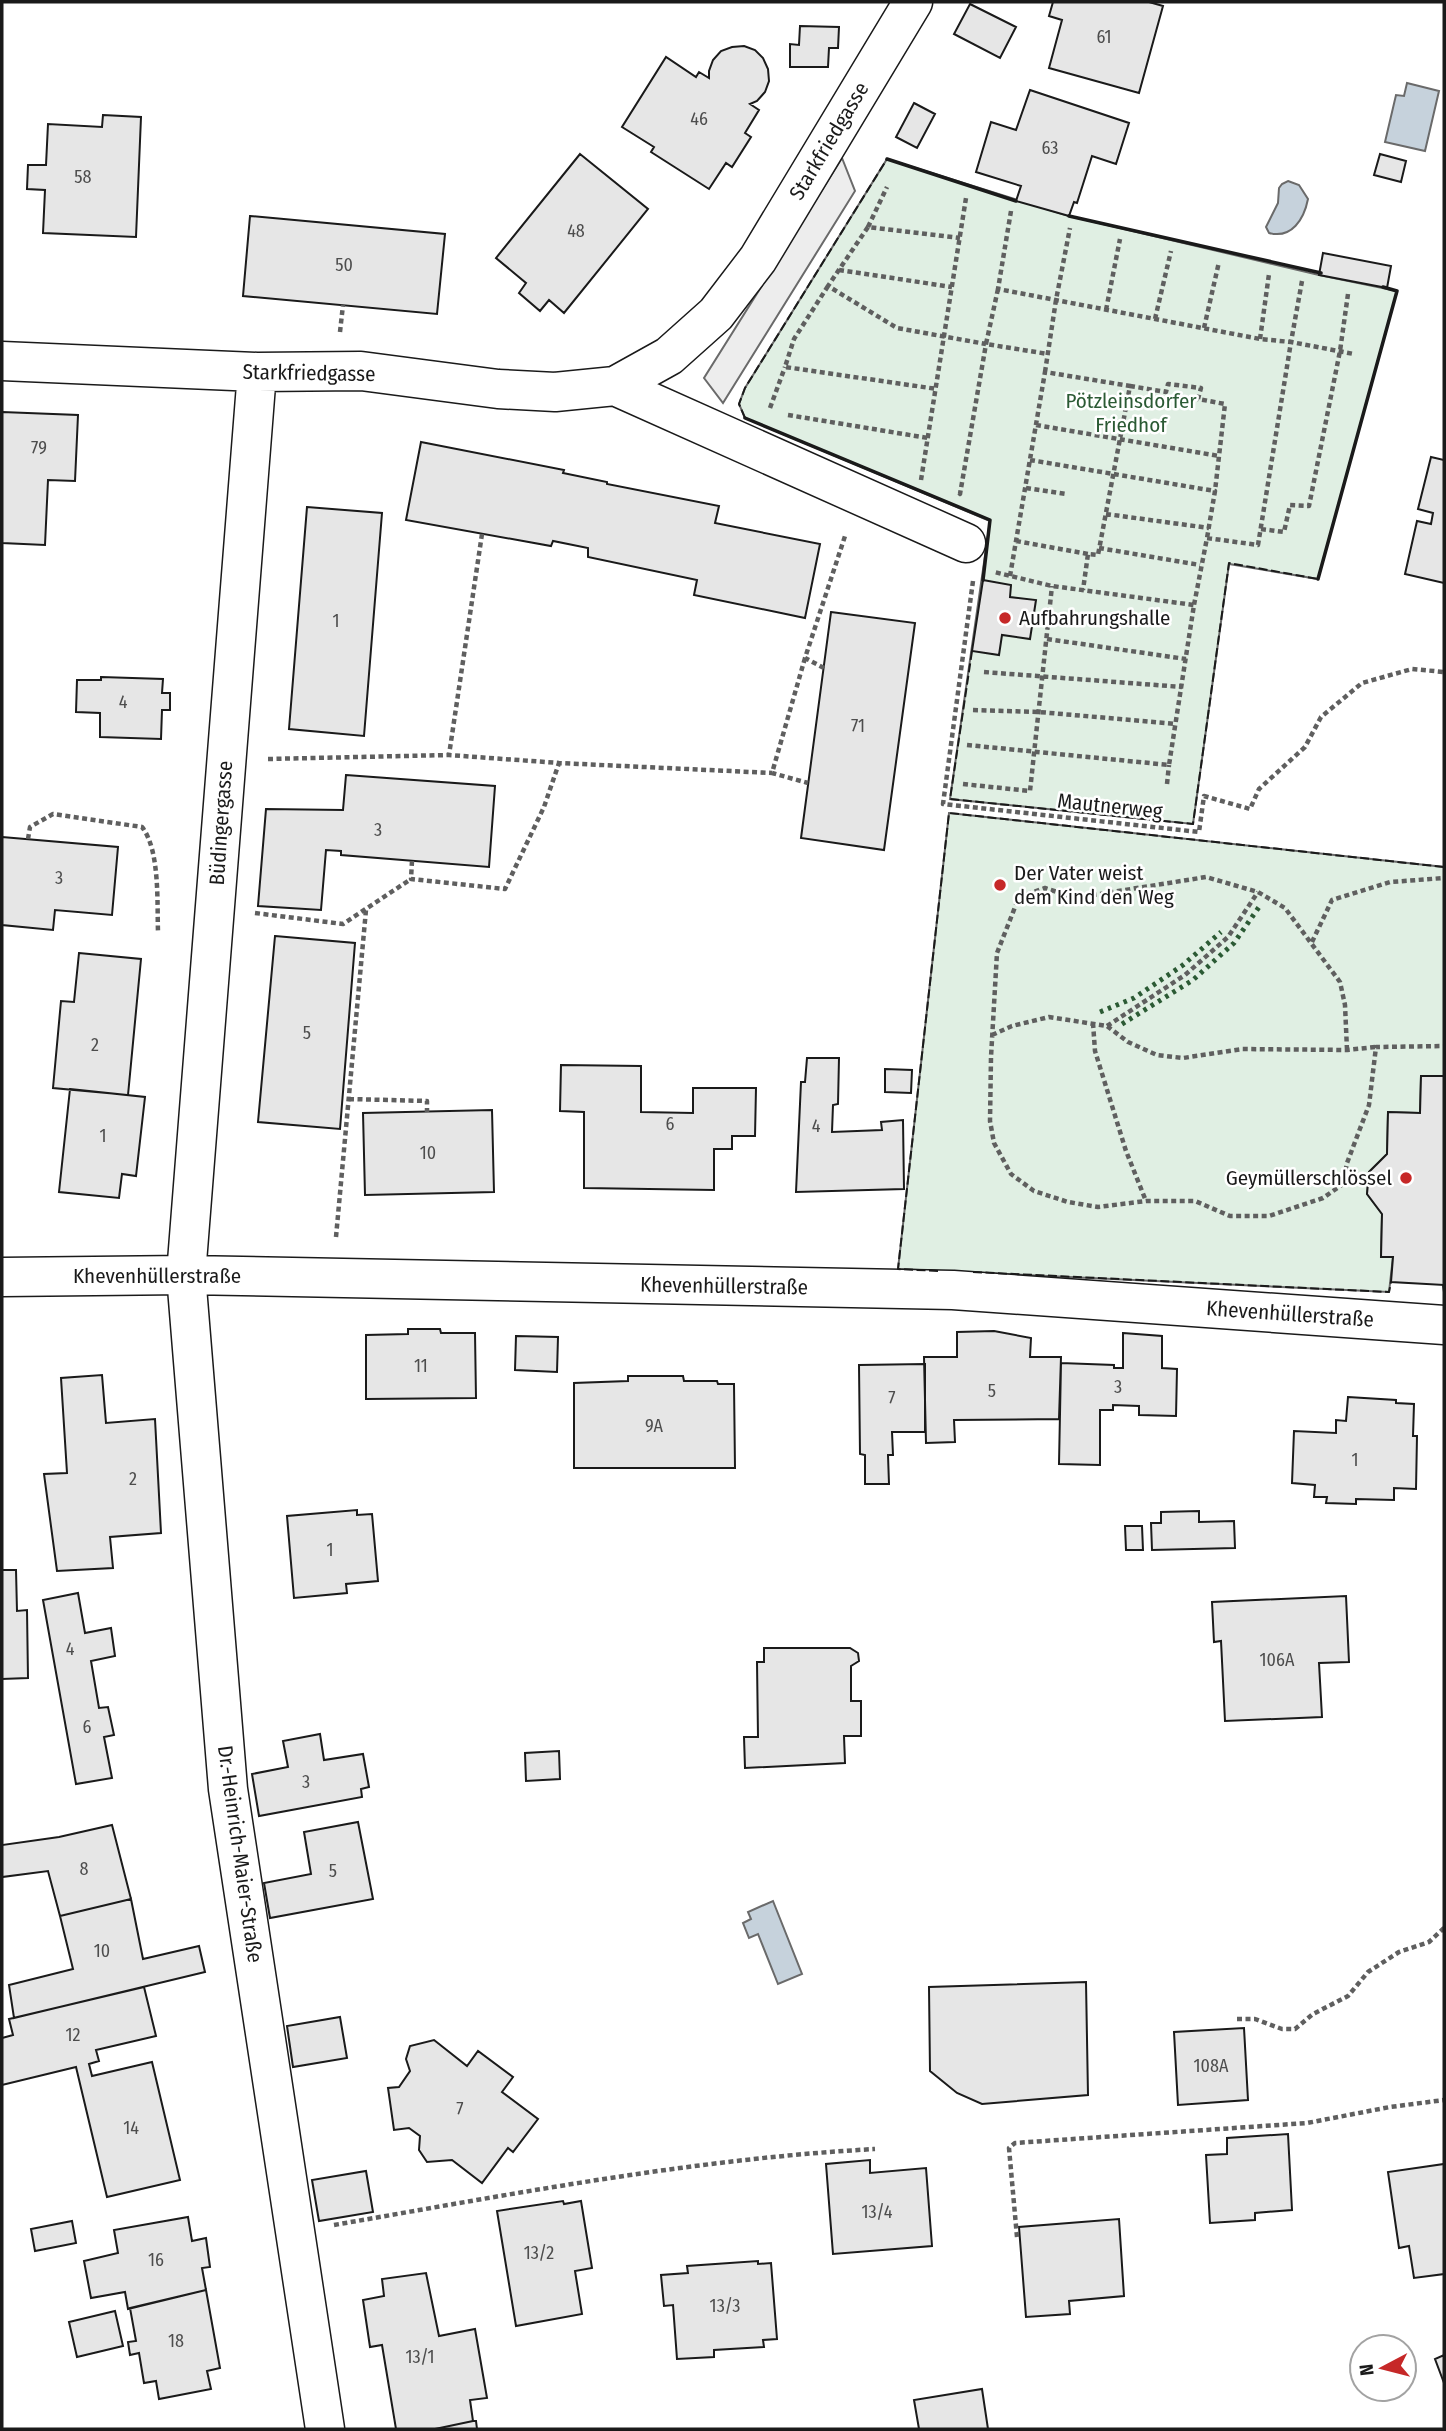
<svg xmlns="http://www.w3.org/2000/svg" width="1446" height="2431" font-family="'Fira Sans Condensed',sans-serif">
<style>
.green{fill:#e0efe3;stroke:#6a6a6a;stroke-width:2}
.parking{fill:#ededed;stroke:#6a6a6a;stroke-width:2}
.water{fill:#c6d2dc;stroke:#6a6a6a;stroke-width:2}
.building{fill:#e6e6e6;stroke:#1a1a1a;stroke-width:2}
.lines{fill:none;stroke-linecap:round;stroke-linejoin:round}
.minor-casing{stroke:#1a1a1a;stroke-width:41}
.path{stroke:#5f5f5f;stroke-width:4.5;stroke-dasharray:5 3.5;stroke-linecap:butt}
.minor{stroke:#fff;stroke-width:38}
.hedge{stroke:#2b5a34;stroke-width:5;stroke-dasharray:3.5 5;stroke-linecap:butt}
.fence{stroke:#1a1a1a;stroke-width:2;stroke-dasharray:9 3.5;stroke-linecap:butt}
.wall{stroke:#1a1a1a;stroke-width:3.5}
.poi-dot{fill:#c62828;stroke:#fff;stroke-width:2.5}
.labels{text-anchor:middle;stroke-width:5;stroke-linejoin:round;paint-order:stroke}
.number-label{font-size:18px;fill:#4d4d4d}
.street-label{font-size:21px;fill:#1a1a1a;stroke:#fff}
.park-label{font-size:21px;fill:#2b5a34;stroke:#fff}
.poi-label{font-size:21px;fill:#1a1a1a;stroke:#fff;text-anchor:start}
</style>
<rect width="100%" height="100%" fill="#fff"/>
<!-- green -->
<path class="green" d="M887,159l182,57 250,59 78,16 -79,288 -89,-15 -36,260 -243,-25 40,-278 -245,-103 -6,-14 6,-16z
M949,813l495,54v209h-23l-1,37 -32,-1 -1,42 -18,18 -2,22 15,20 -1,42 12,1 -4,35 -491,-23z"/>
<!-- parking -->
<path class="parking" d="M842,158l13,33 -132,212 -19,-25z"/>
<!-- water -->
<path class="water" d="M1407,83l32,8 -14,60 -40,-9 11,-47 8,1z
M1288,181l11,4 9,14c-4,20 -16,40 -39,34l-3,-6 12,-24 1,-15 3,-4z
M773,1901l29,73 -24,10 -20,-50 -9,4 -6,-15 8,-4 -3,-7z"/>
<!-- building -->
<path class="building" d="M1053,2h96l14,4 -24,87 -90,-25 13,-48 -13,-4z
M970,4l46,23 -16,31 -46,-24z
M800,26l39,1 -1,21h-9l-1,19h-38v-23l9,1z
M744,46l11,4 8,8 5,11 1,12 -4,11 -8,9 -7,3 9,6 -14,23 6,4 -19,30 -6,-4 -17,26 -58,-37 3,-5 -32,-20 44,-70 30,20 3,-5 10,6v-7l4,-11 8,-9 11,-4z
M1030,90l99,33 -13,41 -24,-8 -15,47 -3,-1 -5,14 -53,-15 5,-15 -45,-14 15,-50 25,8z
M914,103l21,11 -18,34 -21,-11z
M103,115l38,2 -5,120 -93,-4 2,-43 -18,-1 1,-24h18l2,-41 54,3z
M580,154l68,55 -84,104 -15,-13 -9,11 -21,-18 7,-10 -30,-25z
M1380,154l26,7 -5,21 -27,-7z
M250,216l195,18 -8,80 -194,-18z
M1323,253l68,13 -4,22 -68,-13z
M2,412l76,3 -3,66 -27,-1 -3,65 -43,-2z
M421,442l143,28 -1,3 44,9v2l112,22 -4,17 105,21 -15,74 -111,-23 3,-15 -109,-23v-9l-35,-7 -2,5 -145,-26z
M1431,457l13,3v123l-39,-9 12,-53 14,3 2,-11 -15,-4z
M307,507l75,6 -18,223 -75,-7z
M983,580l28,5 -1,12 26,3 -6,39 -28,-4 -3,20 -27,-4z
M831,612l84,11 -31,227 -83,-12z
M101,677l62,2 -1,14h8v17h-8l-1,29 -61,-2v-24l-24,-1 1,-32h24z
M346,775l149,11 -6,81 -148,-12v-4l-15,-1 -5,60 -63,-4 8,-97 77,1z
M2,837l116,10 -6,68 -57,-5 -2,20 -51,-5z
M275,936l80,7 -15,186 -82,-7z
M79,953l62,6 -13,136 -75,-7 8,-87 13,1z
M807,1058h32l-1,46 -5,1 -1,27 50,-2 -1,-8 22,-2 1,69 -108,3 5,-110h4z
M561,1065l80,1v46l52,1v-25h63l-1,48h-23v13h-18v41l-130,-2v-76l-24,-1z
M885,1069l27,1 -1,23 -26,-1z
M1421,1076h23v209l-53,-3 2,-25h-12l1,-43 -15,-20 2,-22 18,-18 1,-42 32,1z
M70,1089l75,8 -9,79 -14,-2 -3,24 -60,-6z
M492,1110l2,82 -129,3 -2,-82z
M408,1329h32l1,4h34l1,65 -110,1v-64l42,-1z
M994,1331l37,7 -1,19h31l-2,62 -105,1 1,22 -29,1 -2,-86h33v-25z
M1123,1333l39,3v32l15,1 -1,47 -37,-1v-9l-26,-1v5h-13v55l-41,-1 2,-101 53,2v3h9z
M516,1336l42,1 -1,35 -42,-2z
M925,1364v68h-33l1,23h-5l1,29h-24v-29l-5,-1 -1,-89z
M102,1375l4,48 49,-4 6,114 -51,4 3,31 -56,3 -13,-97 23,-1 -6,-95z
M628,1376h55l1,5h33l1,3h16l1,84h-161v-85l54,-2z
M1348,1397l48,3v3l18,1 -1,32h4l-1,53 -22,-1v12l-38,-1v5l-30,-1 1,-6h-13l1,-12 -23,-2 2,-52 42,2v-13l10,1z
M357,1510v5l15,-1 6,67 -32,3 1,9 -53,5 -7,-82z
M1199,1511v11l35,-1 1,27 -83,2 -1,-27h10v-11z
M1125,1526h17l1,24h-17z
M2,1570h14l1,41 10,-1 1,68 -26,1z
M78,1593l7,40 26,-5 4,28 -24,5 8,47 9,-1 6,28 -10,2 8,41 -36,6 -33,-184z
M1346,1596l3,66 -30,1 3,54 -97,4 -4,-80 -7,1 -2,-40z
M764,1648h86l8,5 1,8 -8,5v35h10v35h-17l1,27 -100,5 -1,-31h14l-1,-75h7z
M320,1734l4,26 39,-6 6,33 -8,2 1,8 -103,19 -7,-42 36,-7 -5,-26z
M559,1751l1,28 -34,2 -1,-28z
M358,1822l15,77 -103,19 -6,-35 47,-9 -7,-42z
M112,1825l19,74 -71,17 -12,-45 -46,6v-32l57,-8z
M131,1899l12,60 56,-13 6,26 -191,46 -5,-33 64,-16 -13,-53z
M1086,1982l2,113 -106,9 -25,-11 -27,-22 -1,-84z
M144,1987l12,49 -60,14 3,11 -10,3 3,12 60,-14 28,118 -73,17 -31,-130 -74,18v-47l11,-3 -4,-16z
M340,2017l7,41 -54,9 -6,-41z
M1244,2028l4,72 -70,5 -4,-73z
M434,2040l33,26 11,-15 35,26 -11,15 36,27 -25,33 -5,-4 -26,35 -30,-23 -25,2 -8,-12 1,-14 -11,-8 -15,2 -6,-42 11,-1 11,-16 -4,-12 4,-13z
M1288,2134l4,76 -37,3v7l-45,3 -4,-68 21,-1v-16z
M870,2160v13l56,-5 6,78 -99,8 -7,-90z
M1444,2164v110l-30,4 -5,-32 -10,2 -11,-76z
M366,2171l7,41 -54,9 -7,-41z
M563,2201l1,3 17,-3 11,67 -17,3 7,43 -66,12 -19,-115z
M188,2217l4,24 14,-3 4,29 -8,1 4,22 -78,19 -3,-17 -34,6 -7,-37 34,-8 -4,-23z
M1119,2219l5,77 -55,5 1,13 -44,3 -7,-90z
M72,2221l4,22 -41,8 -4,-22z
M758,2261v3l13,-1 6,76 -14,1 1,7 -50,3v7l-37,2 -4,-54 -9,1 -3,-31 27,-2 -1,-7z
M426,2273l13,63 36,-7 12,69 -17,2 3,21 -38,8h-39l-14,-84 -12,2 -7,-47 21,-4 -2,-17z
M206,2290l14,78 -13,3 4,18 -52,10 -3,-18 -12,2 -5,-30 -9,2 -2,-13 8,-1 -6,-33z
M115,2311l8,35 -46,11 -8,-35z
M1444,2355v28l-9,-24z
M982,2389l6,40h-69l-5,-29z
M473,2421h3l1,8h-42z"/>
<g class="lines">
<defs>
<path id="minor" d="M2,361l255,11 104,-1 137,18 57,3 60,-6 54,-30 47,-42 42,-55 155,-257
M257,372l-71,903 42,514 97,640
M615,386l351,157
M2,1277l184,-2 767,15 491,35"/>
</defs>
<!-- minor casing -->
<use href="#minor" class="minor-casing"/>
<!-- path -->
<path class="path" d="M1011,211l-13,78 262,50 31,3 -33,203 -51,-7 -13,67
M868,227l19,-40
M839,270l113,17
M1302,281l-11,61 63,12
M828,286l-34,53 -9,28 152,22
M998,289l-12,55 62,10
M1106,310l14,-71
M1155,319l16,-68
M1204,328l15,-66
M340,332l3,-27
M1260,339l9,-65
M1045,372l11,-72 14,-72
M1130,386l36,6 2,-8 33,4 -3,11 27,5 -10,87
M770,408l15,-41
M788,415l140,23
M1036,425l183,31
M1030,460l185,31 -8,47
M921,480l45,-282
M1026,488l40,6
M959,493l1,1 26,-150 -89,-16 -69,-42 40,-59 92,11
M1106,514l103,14
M1261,529l23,3 6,-27 19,1 31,-155 8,-57
M482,534l-33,221 110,8 213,10
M1016,541l72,13
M1099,548l101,17
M1010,576l35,-204 85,14 -32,169 -10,-1 -5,36
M973,581l-30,223 256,28 5,-36 46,13 9,-20 46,-42 16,-30 41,-34 50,-14 32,3
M1047,639l139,20
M805,658l-33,115 36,10
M824,668l-19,-10 41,-125
M984,672l198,15
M973,710l66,2 137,12
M967,745l202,20 25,-160 -142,-19 -58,-14
M268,759l181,-4
M963,784l67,7 22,-205
M1167,784l2,-19
M28,839l2,-12 23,-13 89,13c18,23 15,75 16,105
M412,861l-1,18 94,10 39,-82 15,-44
M255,913l88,11 68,-45
M1312,942l20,-42 58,-18 54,-4
M1093,1023l2,28 31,100 20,50
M1107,1026l78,-51 43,-38 30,-45
M992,1035l20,-9 37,-9 58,9 21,16 29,13 26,3 59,-9 105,1 29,-3
M1347,1050l-2,-45 -5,-23 -55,-74 -27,-16 -52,-15 -131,21 -30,-10 -26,9 -22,56 -6,104 -1,64 4,22 17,31 23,17 34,11 30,5 48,-6h49l35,15h39l54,-18 20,-14 4,-21 22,-58 7,-58 68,-1
M349,1099l78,2v11
M336,1237l30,-327
M1237,2019h18l27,10h13l18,-15 35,-18 20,-24 31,-20 30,-10 15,-14
M334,2225c179,-31 358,-66 541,-76
M1017,2237l-8,-89 6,-5 292,-20 83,-16 54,-7"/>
<!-- minor -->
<use href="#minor" class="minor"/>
<!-- hedge -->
<path class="hedge" d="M1100,1012l34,-14 49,-33 38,-33
M1122,1024l71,-44 41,-37 25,-36"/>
<!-- fence -->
<path class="fence" d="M745,418l-6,-14 6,-16 142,-229
M972,651l-22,148 243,25 36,-261 89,16
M938,1271l-40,-2 51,-456 495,54
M973,1272l416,20 2,-10
M1443,1285l1,7"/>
<!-- wall -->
<path class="wall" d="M887,159l129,42
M1069,216l252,57
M745,418l245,102 -7,60
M1318,579l79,-288 -14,-4"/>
</g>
<!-- markers -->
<g class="poi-dot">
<circle cx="1005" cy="618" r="7"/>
<circle cx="1000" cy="885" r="7"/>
<circle cx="1406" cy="1178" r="7"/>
</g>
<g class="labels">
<!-- number labels -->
<g class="number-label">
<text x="1104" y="43">61</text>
<text x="699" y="125">46</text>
<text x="1050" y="154">63</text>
<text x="83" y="183">58</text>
<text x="576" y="237">48</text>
<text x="344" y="271">50</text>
<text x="39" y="454">79</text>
<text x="336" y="627">1</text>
<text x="123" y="708">4</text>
<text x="858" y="732">71</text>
<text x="378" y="836">3</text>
<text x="59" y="884">3</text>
<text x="307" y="1039">5</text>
<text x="95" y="1051">2</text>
<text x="670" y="1130">6</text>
<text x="816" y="1132">4</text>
<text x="103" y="1142">1</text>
<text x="428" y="1159">10</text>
<text x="421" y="1372">11</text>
<text x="1118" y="1393">3</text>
<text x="992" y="1397">5</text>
<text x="892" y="1404">7</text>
<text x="654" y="1432">9A</text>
<text x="1355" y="1466">1</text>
<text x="133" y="1485">2</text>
<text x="330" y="1556">1</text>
<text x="70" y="1655">4</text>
<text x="1277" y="1666">106A</text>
<text x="87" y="1733">6</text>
<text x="306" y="1788">3</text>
<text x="84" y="1875">8</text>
<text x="333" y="1877">5</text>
<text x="102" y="1957">10</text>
<text x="73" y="2041">12</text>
<text x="1211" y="2072">108A</text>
<text x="460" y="2115">7</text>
<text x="131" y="2134">14</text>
<text x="877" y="2218">13/4</text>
<text x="539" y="2259">13/2</text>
<text x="156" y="2266">16</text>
<text x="725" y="2312">13/3</text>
<text x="176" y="2347">18</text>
<text x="420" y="2363">13/1</text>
</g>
<!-- street labels -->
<g class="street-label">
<text transform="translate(829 141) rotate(-59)" y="7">Starkfriedgasse</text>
<text transform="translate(309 373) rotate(1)" y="7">Starkfriedgasse</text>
<text transform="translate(1110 806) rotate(6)" y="7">Mautnerweg</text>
<text transform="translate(221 823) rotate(-86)" y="7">Büdingergasse</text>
<text x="157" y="1283">Khevenhüllerstraße</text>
<text transform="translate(724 1286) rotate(1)" y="7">Khevenhüllerstraße</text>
<text transform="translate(1290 1314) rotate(4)" y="7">Khevenhüllerstraße</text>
<text transform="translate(240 1854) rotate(82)" y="7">Dr.-Heinrich-Maier-Straße</text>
</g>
<!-- park labels -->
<g class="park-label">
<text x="1131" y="408">Pötzleinsdorfer<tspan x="1131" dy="24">Friedhof</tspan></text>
</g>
<!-- poi labels -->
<g class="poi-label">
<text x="1019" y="625">Aufbahrungshalle</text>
<text x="1014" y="880">Der Vater weist<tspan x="1014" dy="24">dem Kind den Weg</tspan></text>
<text x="1392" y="1185" text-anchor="end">Geymüllerschlössel</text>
</g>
</g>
<!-- border -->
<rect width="1446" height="2431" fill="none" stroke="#1a1a1a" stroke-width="7"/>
<!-- north arrow -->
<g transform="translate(1383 2368) rotate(263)"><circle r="33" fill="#ffffff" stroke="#a3a3a3" stroke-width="2"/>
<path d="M0-5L12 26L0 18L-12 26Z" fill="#c62828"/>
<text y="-10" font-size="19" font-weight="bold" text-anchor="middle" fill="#1a1a1a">N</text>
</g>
</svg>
